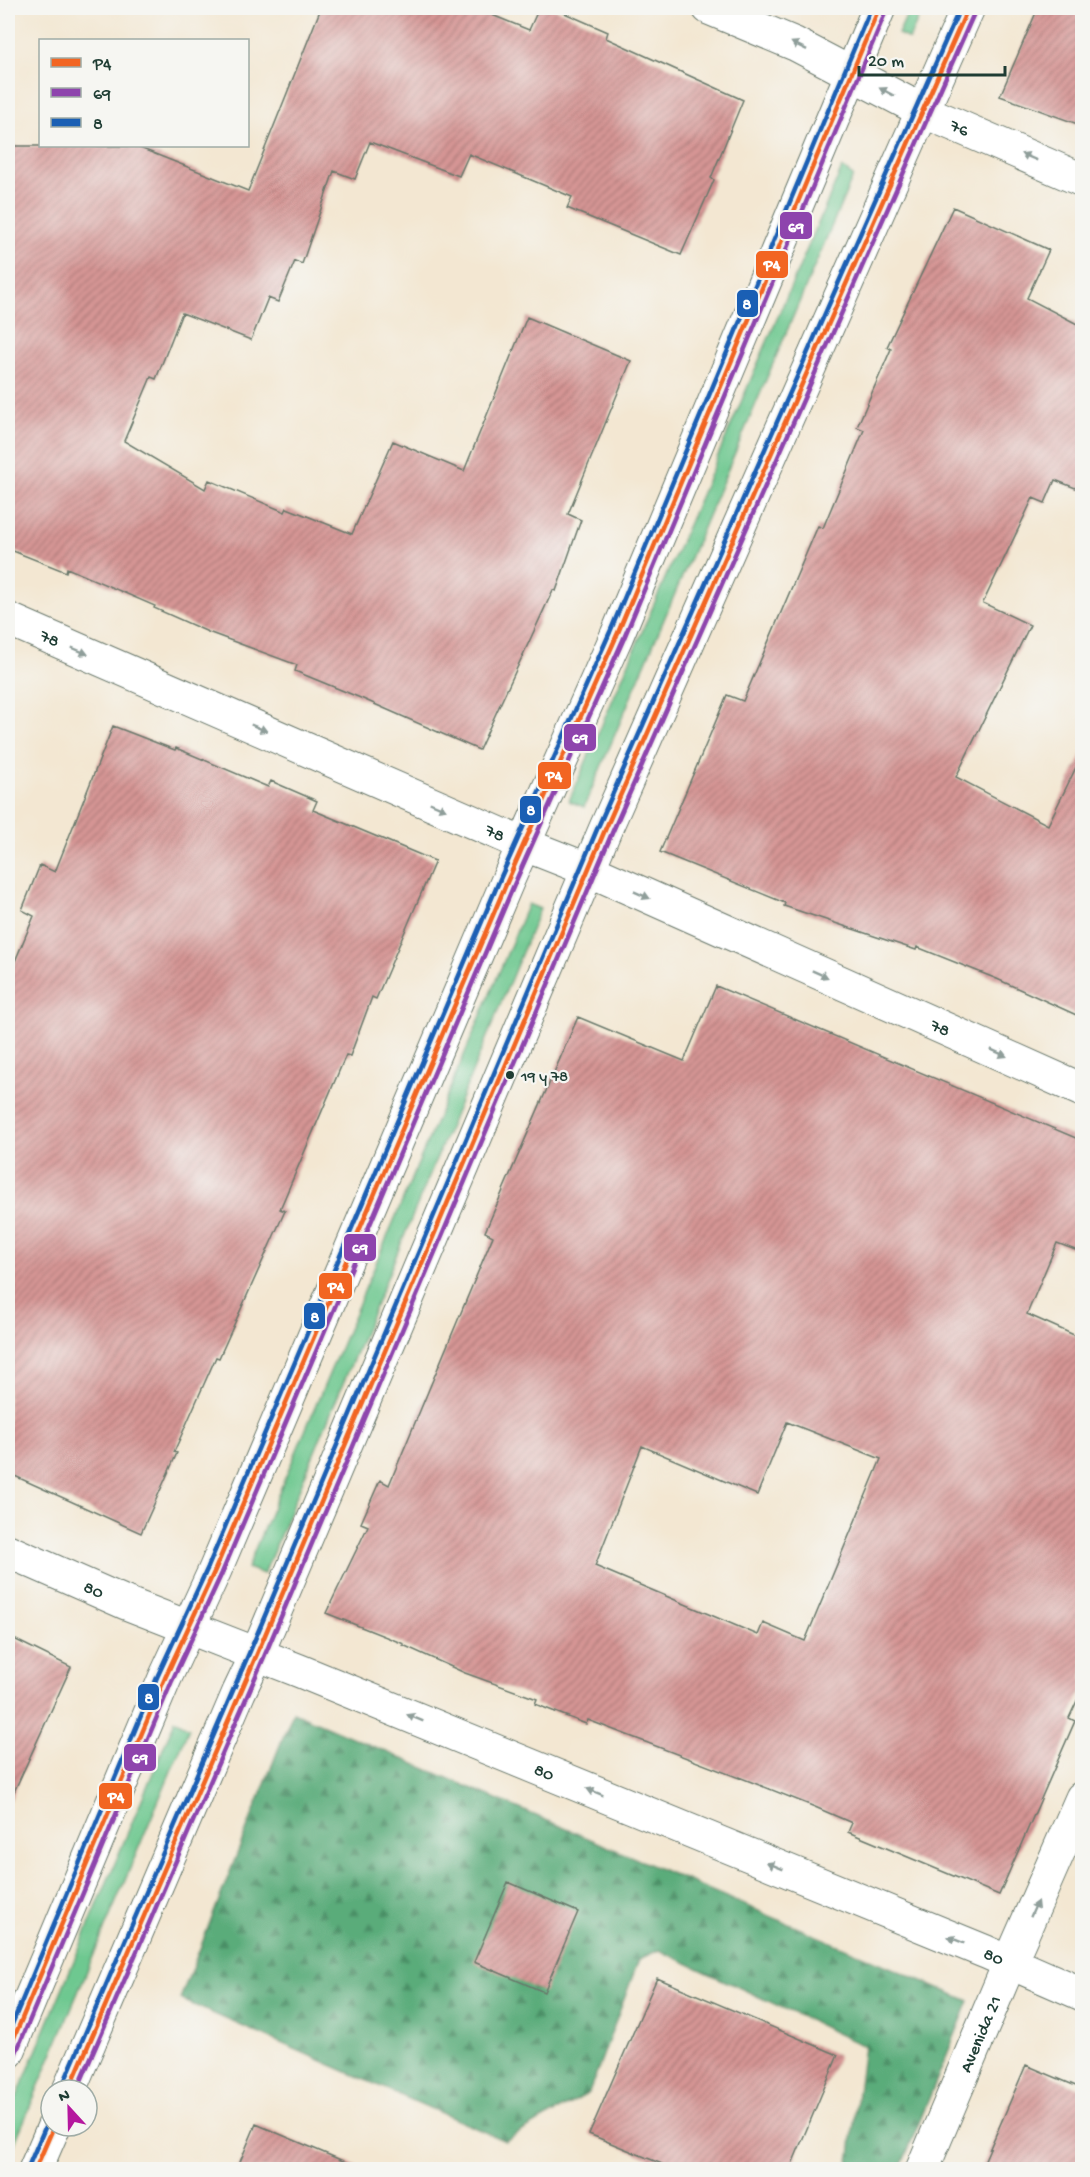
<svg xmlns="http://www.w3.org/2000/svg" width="1090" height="2177" font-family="'Gochi Hand',sans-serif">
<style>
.green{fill:#6ec890;stroke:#468262;stroke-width:1.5}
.forest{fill:url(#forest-firs);stroke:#3c7457;stroke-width:1.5}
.building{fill:url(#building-hatch);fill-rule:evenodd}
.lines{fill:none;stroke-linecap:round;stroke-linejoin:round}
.minor-casing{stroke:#69786b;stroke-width:35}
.major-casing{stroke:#69786b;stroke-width:35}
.minor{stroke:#fff;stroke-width:33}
.major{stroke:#fff;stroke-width:33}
.bus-1-casing{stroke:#f6f6f2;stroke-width:9}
.bus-2-casing{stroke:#f6f6f2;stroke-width:9}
.bus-3-casing{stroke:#f6f6f2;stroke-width:9}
.bus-1{stroke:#f26522;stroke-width:4.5}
.bus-2{stroke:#8e44ad;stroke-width:4.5}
.bus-3{stroke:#1a5fb4;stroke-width:4.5}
.oneway{fill:#8f9e9a}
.bus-dot{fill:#1f3d34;stroke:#f6f6f2;stroke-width:2}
.labels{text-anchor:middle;stroke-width:4.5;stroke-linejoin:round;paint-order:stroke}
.bus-label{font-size:16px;fill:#1f3d34;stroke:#f6f6f2;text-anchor:start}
.street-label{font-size:18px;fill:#1f3d34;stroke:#f6f6f2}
.line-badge{stroke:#f6f6f2;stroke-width:2}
.badge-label{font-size:16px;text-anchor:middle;font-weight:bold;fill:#fff}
</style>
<defs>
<pattern id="forest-firs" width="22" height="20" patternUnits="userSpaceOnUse" patternTransform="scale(1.5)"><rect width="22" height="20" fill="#5aac7a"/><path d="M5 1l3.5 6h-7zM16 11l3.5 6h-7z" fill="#4a8d65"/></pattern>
<pattern id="building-hatch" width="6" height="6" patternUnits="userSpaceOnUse" patternTransform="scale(1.5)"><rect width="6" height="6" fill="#d69594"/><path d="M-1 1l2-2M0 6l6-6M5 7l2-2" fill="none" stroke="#ad7b7a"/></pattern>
</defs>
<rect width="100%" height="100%" fill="#f6f6f2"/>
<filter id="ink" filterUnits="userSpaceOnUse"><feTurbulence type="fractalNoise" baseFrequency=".0167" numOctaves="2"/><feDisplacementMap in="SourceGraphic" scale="12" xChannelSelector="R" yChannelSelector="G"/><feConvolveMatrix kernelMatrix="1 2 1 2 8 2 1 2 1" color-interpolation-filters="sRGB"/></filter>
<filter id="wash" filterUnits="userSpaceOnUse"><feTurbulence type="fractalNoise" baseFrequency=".008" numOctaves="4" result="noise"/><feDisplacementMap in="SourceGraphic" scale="24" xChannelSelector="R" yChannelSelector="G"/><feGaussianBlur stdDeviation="1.35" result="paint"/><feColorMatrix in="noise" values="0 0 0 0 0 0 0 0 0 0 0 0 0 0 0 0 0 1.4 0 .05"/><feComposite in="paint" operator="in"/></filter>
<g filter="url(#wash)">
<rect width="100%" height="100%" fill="#f3e7d2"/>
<!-- green -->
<path class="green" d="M910,8h13l-14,31 -11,-5z
M842,168l11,8 -269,631 -15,-6z
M528,904l12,5 -276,665 -17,-6z
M175,1720l14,8 -181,431v-41z"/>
<!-- forest -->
<path class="forest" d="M293,1712l676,289 -69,168 -52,1 16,-124 -205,-96 -20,9 -50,134 -84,48 -325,-142z"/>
<g id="blocks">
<!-- building -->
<path class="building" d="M321,8h154l54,22 10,-22h14l55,24 -2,6 137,62 -32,78 3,2 -33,75 -114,-47 5,-11 -103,-43 -10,22 -89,-34 -15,37 -21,-8 -32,93 -7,-3 -17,41 -10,-4 -17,42 -69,-27 -26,66 -5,-2 -27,64 81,48 4,-9 76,32 2,-4 65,26 41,-93 71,30 63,-154 104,44 -63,153 13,6 -25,71 -3,-1 -74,160 -116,-51 -68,-28 2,-6 -89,-33 -54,-24 1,-2 -88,-38 -1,4 -58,-23v-403h127l113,45z
M1038,8h45v118l-83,-30z
M953,207l96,43 -22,48 56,29v164l-28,-11 -10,23 -12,-5 -50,105 47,22 -74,152 92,48 35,-72v265l-86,-39 -80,-32 -1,3 -132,-44 1,-3 -125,-51 67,-157 16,6 75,-175 5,2 41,-98 -7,-3 34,-78 -4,-2z
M113,726l62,24 1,-2 92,39 3,-6 46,20 -4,9 122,51 -59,138 -4,-2 -22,59 -4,-1 -66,154 5,2 -66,147 -3,-1 -42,95 3,1 -36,80 -133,-60v-495l26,-62 -12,-6 18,-45 15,7z
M716,986l367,155v112l-26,-10 -30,71 56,25v349l-14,30 6,3 -76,174 -151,-63 4,-9 -37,-16 -76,-30v1l-151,-58 -2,4 -51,-20 2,-5 -72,-26 -62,-28 1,-1 -78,-31 42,-87 -7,-3 19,-43 9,5 104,-249 -8,-4 93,-215 106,44zM787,1422l94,37 -76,182 -42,-18 -5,12 -163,-69 47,-120 115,49z
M8,1636l63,31 -63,138z
M508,1882l70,30 -34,80 -70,-30z
M657,1978l181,77 -48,114h-116l-85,-35z
M1026,2065l57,24v80h-102z
M256,2124l106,45h-125z"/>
</g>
</g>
<g filter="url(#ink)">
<use href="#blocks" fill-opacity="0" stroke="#69786b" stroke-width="1.5"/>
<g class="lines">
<defs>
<g id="minor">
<path id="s1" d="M709,8l86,36 128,67 159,69"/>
<path id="s2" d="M8,619l515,225 66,26 493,220"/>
<path id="s3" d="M8,1551l118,52 174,68 686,281 96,42"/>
<path id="s4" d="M922,2170l88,-208 72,-164"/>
</g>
<path id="major" d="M8,2052l157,-374 50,-108 292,-688 110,-247 262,-627
M69,2090l170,-398 18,-38 348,-824 363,-822
M35,2170l19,-44"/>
</defs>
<!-- minor casing -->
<use href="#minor" class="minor-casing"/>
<!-- major casing -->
<use href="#major" class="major-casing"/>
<!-- minor -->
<use href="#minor" class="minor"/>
<!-- major -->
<use href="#major" class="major"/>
<defs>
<path id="bus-1" d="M8,2052l157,-374 50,-108 292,-688 110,-247 262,-627
M69,2090l188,-436 348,-824 363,-822
M35,2170l19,-44"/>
<path id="bus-2" d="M15,2055l157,-374 50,-108 292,-688 110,-247 262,-627
M77,2090l187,-433 348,-824 363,-822"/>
<path id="bus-3" d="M8,2034l150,-359 50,-108 292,-688 110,-247 261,-624
M62,2087l188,-436 348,-824 362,-819
M28,2167l19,-44"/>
</defs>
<!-- bus-1 casing -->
<use href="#bus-1" class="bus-1-casing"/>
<!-- bus-2 casing -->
<use href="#bus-2" class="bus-2-casing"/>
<!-- bus-3 casing -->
<use href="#bus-3" class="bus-3-casing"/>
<!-- bus-1 -->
<use href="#bus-1" class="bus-1"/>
<!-- bus-2 -->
<use href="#bus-2" class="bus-2"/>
<!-- bus-3 -->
<use href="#bus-3" class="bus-3"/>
</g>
<!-- one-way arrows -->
<defs><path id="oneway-solid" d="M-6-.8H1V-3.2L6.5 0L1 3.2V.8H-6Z" transform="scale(1.5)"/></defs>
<g class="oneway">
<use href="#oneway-solid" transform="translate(799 46) rotate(-154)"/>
<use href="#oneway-solid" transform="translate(887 92) rotate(-152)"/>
<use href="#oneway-solid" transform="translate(1029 157) rotate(-157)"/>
<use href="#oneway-solid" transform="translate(80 651) rotate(23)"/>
<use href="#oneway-solid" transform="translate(259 728) rotate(23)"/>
<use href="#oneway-solid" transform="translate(438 806) rotate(23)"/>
<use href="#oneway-solid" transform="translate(642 895) rotate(24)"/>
<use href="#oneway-solid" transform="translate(820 974) rotate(24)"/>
<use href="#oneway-solid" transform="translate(999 1053) rotate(24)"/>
<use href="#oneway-solid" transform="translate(415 1718) rotate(-158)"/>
<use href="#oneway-solid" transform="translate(595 1792) rotate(-158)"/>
<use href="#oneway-solid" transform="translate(775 1866) rotate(-158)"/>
<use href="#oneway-solid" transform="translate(1034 1909) rotate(-66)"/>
<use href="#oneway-solid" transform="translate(956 1940) rotate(-158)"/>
</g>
</g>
<!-- markers -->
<circle class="bus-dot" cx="510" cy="1075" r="5"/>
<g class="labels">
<!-- bus labels -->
<g class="bus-label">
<text x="521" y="1081">19 y 78</text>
</g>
<!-- street labels -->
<g class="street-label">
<text dy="6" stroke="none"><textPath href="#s1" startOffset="278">76</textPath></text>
<text dy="6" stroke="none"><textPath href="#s2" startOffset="46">78</textPath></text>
<text dy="6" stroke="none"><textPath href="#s2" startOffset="532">78</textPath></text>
<text dy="6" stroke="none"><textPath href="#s2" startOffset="1018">78</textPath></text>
<text dy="6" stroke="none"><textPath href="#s3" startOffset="94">80</textPath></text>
<text dy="6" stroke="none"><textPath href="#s3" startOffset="580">80</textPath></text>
<text dy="6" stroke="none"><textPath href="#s3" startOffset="1066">80</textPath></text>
<text dy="6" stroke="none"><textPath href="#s4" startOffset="148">Avenida 21</textPath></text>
</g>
</g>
<g class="line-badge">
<rect x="779" y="211" width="34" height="29" rx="6" fill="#8e44ad"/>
<rect x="755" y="250" width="34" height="29" rx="6" fill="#f26522"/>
<rect x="736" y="289" width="23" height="29" rx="6" fill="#1a5fb4"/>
<rect x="563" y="723" width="34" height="29" rx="6" fill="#8e44ad"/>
<rect x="537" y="761" width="35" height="29" rx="6" fill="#f26522"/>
<rect x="519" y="795" width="23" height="29" rx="6" fill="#1a5fb4"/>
<rect x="343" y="1233" width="34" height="29" rx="6" fill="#8e44ad"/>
<rect x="318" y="1272" width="35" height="28" rx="6" fill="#f26522"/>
<rect x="303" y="1302" width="23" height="28" rx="6" fill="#1a5fb4"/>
<rect x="137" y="1683" width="23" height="28" rx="6" fill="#1a5fb4"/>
<rect x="123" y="1743" width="34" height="29" rx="6" fill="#8e44ad"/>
<rect x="98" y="1782" width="35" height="28" rx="6" fill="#f26522"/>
</g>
<g class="badge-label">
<text x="796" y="232">69</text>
<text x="772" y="270">P4</text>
<text x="747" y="309">8</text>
<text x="580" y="743">69</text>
<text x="554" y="781">P4</text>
<text x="531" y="815">8</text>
<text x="360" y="1253">69</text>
<text x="336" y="1292">P4</text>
<text x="315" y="1322">8</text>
<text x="149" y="1703">8</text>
<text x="140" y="1763">69</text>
<text x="116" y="1802">P4</text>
</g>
<!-- margin -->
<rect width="1090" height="2177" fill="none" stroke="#f6f6f2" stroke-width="30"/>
<!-- legend -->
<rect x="39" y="39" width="210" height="108" fill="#f6f6f2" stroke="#a0aca6" stroke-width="1.5"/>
<rect x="51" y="58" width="30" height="9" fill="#f26522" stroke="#a0aca6" stroke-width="1.5"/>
<text x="93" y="69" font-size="18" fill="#1f3d34">P4</text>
<rect x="51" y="88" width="30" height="9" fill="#8e44ad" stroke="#a0aca6" stroke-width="1.5"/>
<text x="93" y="99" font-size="18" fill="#1f3d34">69</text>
<rect x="51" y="118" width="30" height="9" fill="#1a5fb4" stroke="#a0aca6" stroke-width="1.5"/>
<text x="93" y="129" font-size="18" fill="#1f3d34">8</text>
<!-- north arrow -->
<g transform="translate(69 2108) rotate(338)"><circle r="28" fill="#f6f6f2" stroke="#a0aca6" stroke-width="1.5"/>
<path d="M0-4.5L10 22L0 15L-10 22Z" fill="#b5179e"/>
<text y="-9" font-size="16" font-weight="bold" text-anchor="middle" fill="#1f3d34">N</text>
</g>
<!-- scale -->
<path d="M859 66v9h146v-9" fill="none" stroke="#1f3d34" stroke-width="3"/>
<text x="868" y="66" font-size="18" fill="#1f3d34" stroke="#f6f6f2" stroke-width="4.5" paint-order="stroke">20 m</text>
</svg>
